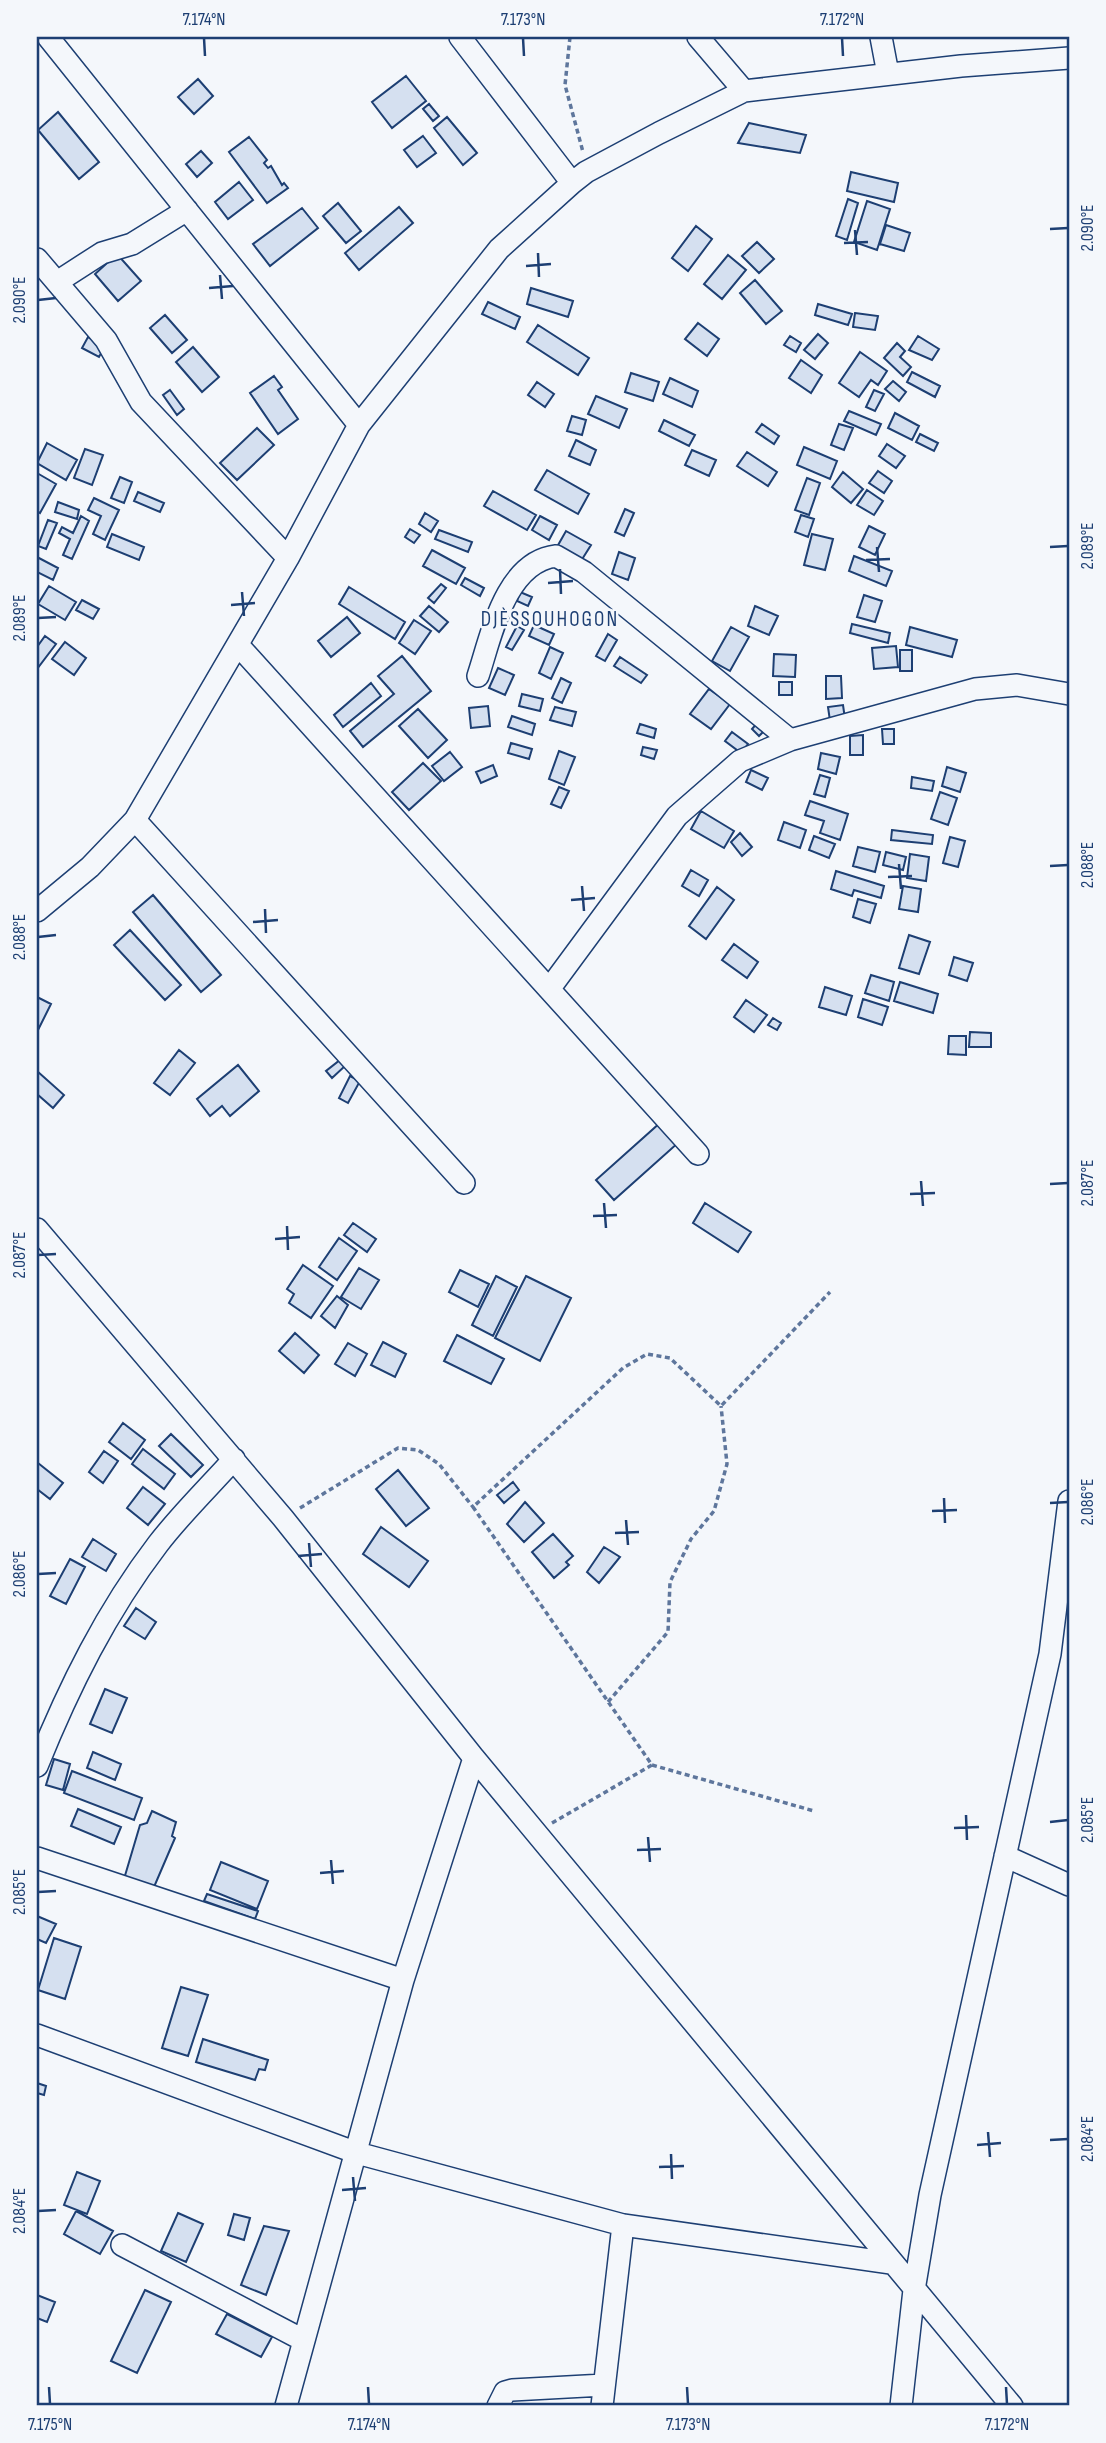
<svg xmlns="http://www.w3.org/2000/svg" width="1106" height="2443" font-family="'Sofia Sans Condensed',sans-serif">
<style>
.building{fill:#d5e0f0;stroke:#1d3f73;stroke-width:2}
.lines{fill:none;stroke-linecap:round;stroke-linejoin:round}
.minor-casing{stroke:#1d3f73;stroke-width:24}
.path{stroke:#5e769c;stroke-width:3.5;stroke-dasharray:5 3.5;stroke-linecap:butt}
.minor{stroke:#f4f7fb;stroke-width:21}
.ticks{fill:none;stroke:#1d3f73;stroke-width:2.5}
.labels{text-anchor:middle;stroke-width:5;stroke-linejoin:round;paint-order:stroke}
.neighbourhood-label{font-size:21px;letter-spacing:2px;fill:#1d3f73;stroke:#f4f7fb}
.neatline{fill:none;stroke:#1d3f73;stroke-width:2.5}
.ticks-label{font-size:18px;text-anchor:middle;fill:#1d3f73}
</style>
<rect width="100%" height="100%" fill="#f4f7fb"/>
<!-- building -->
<path class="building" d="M406,76l20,25 -34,27 -20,-26z
M198,79l15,17 -19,18 -16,-17z
M429,104l10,12 -6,5 -10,-12z
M58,112l41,50 -20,17 -41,-49z
M447,117l30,36 -14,12 -29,-37z
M749,123l57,12 -6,18 -62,-10z
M423,136l13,17 -19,14 -13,-17z
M249,137l18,23 -3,3 4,5 3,-2 11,19 2,-2 4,5 -21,15 -38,-51z
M201,151l11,12 -15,14 -11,-13z
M851,172l47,11 -4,19 -47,-11z
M239,182l14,18 -25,19 -13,-17z
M848,199l10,4 -11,37 -11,-4z
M867,201l23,8 -13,41 -23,-8z
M338,203l23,28 -15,12 -23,-27z
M399,207l14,16 -54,47 -14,-17z
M302,208l16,20 -48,38 -17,-22z
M886,225l24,8 -6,18 -24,-7z
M696,226l16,13 -24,32 -16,-13z
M757,242l17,17 -15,14 -17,-17z
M117,254l24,27 -23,20 -23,-27z
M728,255l18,15 -24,29 -18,-15z
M755,280l27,31 -16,13 -26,-31z
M531,288l42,13 -5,16 -41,-13z
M488,302l32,15 -5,12 -33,-15z
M818,304l34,10 -4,11 -33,-10z
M855,313l23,3 -3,14 -22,-3z
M165,315l22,25 -15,13 -22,-25z
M698,323l21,16 -12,17 -22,-17z
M538,325l51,33 -11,17 -51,-33z
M818,334l10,9 -13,16 -11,-9z
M790,336l11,7 -5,9 -12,-7z
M918,336l21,13 -7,11 -23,-10z
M88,337l17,9 -6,11 -17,-9z
M897,343l8,8 -5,6 11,10 -8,9 -19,-18z
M193,347l26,30 -17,15 -26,-30z
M860,352l27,19 -9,14 -7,-5 -12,17 -20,-14z
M801,360l21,15 -11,18 -22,-15z
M912,372l28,14 -5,11 -28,-15z
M631,373l28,9 -6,19 -28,-9z
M274,376l8,11 -4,3 20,29 -20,15 -28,-41z
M670,378l28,13 -6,16 -29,-13z
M893,381l13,11 -7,9 -14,-12z
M537,382l17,12 -9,13 -17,-12z
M170,390l14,19 -7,6 -14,-20z
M874,390l10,4 -9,17 -9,-4z
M596,396l31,13 -8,19 -31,-14z
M849,411l32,13 -5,11 -32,-14z
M895,413l24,13 -7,14 -24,-12z
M572,416l14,4 -4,15 -15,-4z
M664,420l31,15 -6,11 -30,-15z
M762,424l17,12 -5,8 -18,-12z
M839,424l14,4 -9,22 -13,-5z
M257,428l17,17 -37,35 -17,-17z
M920,434l18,9 -4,8 -18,-9z
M576,440l20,10 -6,15 -21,-9z
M47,443l30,17 -11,20 -29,-17z
M887,444l18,12 -9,12 -17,-12z
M804,447l33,14 -7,18 -33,-14z
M85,449l18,6 -11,30 -18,-7z
M692,450l24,10 -7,16 -24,-11z
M747,452l30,20 -9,14 -31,-20z
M547,470l42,24 -11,20 -43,-24z
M878,471l14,10 -8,12 -15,-10z
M843,472l20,17 -12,14 -19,-16z
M37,473l19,11 -16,29 -3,-2z
M120,477l12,5 -8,21 -13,-5z
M807,478l13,5 -11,32 -14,-5z
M867,490l16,11 -9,14 -17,-10z
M493,491l43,24 -9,15 -43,-24z
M138,492l26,11 -4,9 -26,-11z
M94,498l25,12 -14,30 -12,-6 8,-18 -13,-6z
M58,502l21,8 -2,9 -22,-7z
M625,509l9,4 -10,23 -9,-4z
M425,513l13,8 -7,11 -12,-8z
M801,515l13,4 -6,18 -13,-5z
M81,516l8,5 -17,38 -9,-4 7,-16 -11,-6 3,-6 11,6z
M540,516l17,9 -8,15 -17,-10z
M48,520l9,3 -11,26 -8,-3z
M869,526l16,8 -10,21 -16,-8z
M410,529l10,6 -6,8 -9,-6z
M439,530l33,12 -4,10 -33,-13z
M566,531l25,14 -10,16 -24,-14z
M112,534l32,13 -5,13 -32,-13z
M812,534l21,5 -8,31 -21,-5z
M432,550l33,18 -9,16 -33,-18z
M619,552l16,6 -7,22 -16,-6z
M854,556l38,15 -6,15 -37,-15z
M37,557l21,11 -5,12 -16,-8z
M465,578l19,10 -4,8 -19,-11z
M441,584l5,4 -12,15 -6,-5z
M49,586l27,16 -11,18 -27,-16z
M349,587l56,35 -10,17 -56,-35z
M520,592l12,5 -4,9 -11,-5z
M864,595l18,6 -7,21 -18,-5z
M82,600l17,9 -6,10 -17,-9z
M429,606l19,16 -9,10 -19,-16z
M755,606l23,10 -9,19 -21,-9z
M347,617l13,16 -29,24 -13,-16z
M414,620l17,11 -16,23 -16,-11z
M852,624l38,9 -2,10 -38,-10z
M534,625l20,9 -5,11 -20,-9z
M517,626l7,4 -12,20 -6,-3z
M731,627l18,10 -19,34 -18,-10z
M910,627l47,13 -5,17 -46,-12z
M608,634l9,6 -12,21 -9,-5z
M45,636l11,8 -19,25v-22z
M65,642l21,16 -12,17 -22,-16z
M896,646l2,21 -24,2 -2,-21z
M550,647l13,6 -12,26 -12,-6z
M900,650h12v21h-12z
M774,654l22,1 -1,22 -22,-1z
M402,656l29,35 -68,56 -13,-16 44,-37 -16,-18z
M620,657l27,18 -6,8 -27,-17z
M498,668l16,7 -9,20 -16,-7z
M826,676h15l1,22 -16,1z
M561,678l10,5 -9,20 -10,-5z
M779,682h13v13h-13z
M371,683l10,13 -38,31 -9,-12z
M709,689l21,15 -19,25 -21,-15z
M522,694l21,5 -3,12 -21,-5z
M843,705l2,14 -15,2 -2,-14z
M488,706l2,20 -19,2 -2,-20z
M555,707l21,5 -4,14 -22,-6z
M418,709l29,31 -19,18 -29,-32z
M512,716l23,8 -3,11 -24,-8z
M759,721l8,7 -8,8 -7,-7z
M640,724l16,5 -2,9 -17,-5z
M882,729h12v15h-11z
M732,732l16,12 -7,9 -16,-12z
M863,735v20h-13v-19z
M511,743l21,6 -3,10 -21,-6z
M643,747l14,3 -3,9 -13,-4z
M559,751l16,6 -11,28 -15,-6z
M450,752l12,15 -18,14 -12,-15z
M821,753l19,4 -4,17 -18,-5z
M423,763l18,18 -32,29 -17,-18z
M493,765l4,11 -16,7 -5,-11z
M947,767l19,6 -6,19 -18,-6z
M751,770l17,8 -6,12 -16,-8z
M820,775l10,3 -5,19 -11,-3z
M912,777l22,4 -2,10 -21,-3z
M559,787l10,4 -8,17 -10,-4z
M940,792l17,6 -9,27 -17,-6z
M810,801l38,13 -8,26 -20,-7 4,-12 -19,-6z
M701,811l33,20 -10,17 -33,-19z
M784,822l22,8 -6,18 -22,-8z
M892,830l41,5 -1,9 -41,-4z
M740,833l12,14 -10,9 -11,-14z
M814,836l21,8 -6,14 -20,-8z
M950,837l15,4 -7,26 -15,-4z
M858,847l22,5 -5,20 -22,-6z
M886,852l20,5 -3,13 -20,-5z
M910,854l19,3 -3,24 -19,-3z
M691,870l17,10 -9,16 -17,-10z
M836,871l48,15 -3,12 -27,-8 -2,6 -21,-7z
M903,886l18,3 -3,23 -19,-3z
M717,887l17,13 -28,39 -17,-13z
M153,895l68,80 -20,17 -68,-80z
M858,899l18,5 -6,19 -17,-6z
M130,930l51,55 -16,15 -51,-55z
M909,935l21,7 -11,32 -20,-6z
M734,944l24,18 -11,16 -25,-18z
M954,957l19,6 -6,18 -18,-6z
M871,975l23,7 -5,19 -24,-8z
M900,982l38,12 -5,19 -39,-12z
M825,987l27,9 -6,19 -27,-8z
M37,997l14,7 -14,28z
M863,999l25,8 -6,18 -24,-8z
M746,1000l21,15 -13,17 -20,-15z
M773,1018l8,5 -4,7 -9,-5z
M970,1032l21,1v14h-22z
M949,1036h17v19l-18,-1z
M179,1050l16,13 -25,32 -16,-12z
M340,1060l5,6 -13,12 -6,-7z
M238,1065l21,26 -29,25 -8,-10 -12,10 -13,-17z
M37,1071l27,24 -11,13 -16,-14z
M350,1076l10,5 -12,22 -9,-5z
M661,1122l18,20 -65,58 -18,-20z
M705,1203l46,29 -13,20 -45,-29z
M353,1223l23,16 -9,13 -23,-17z
M339,1238l18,13 -20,29 -18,-13z
M303,1265l30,21 -22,32 -22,-15 5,-9 -7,-5z
M359,1268l20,12 -18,29 -20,-12z
M460,1270l29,14 -11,23 -29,-15z
M496,1276l21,11 -24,49 -21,-11z
M526,1276l45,22 -31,63 -45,-23z
M337,1296l11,9 -13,23 -14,-12z
M295,1333l24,22 -15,18 -25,-22z
M457,1335l47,24 -13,25 -47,-23z
M383,1342l23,12 -11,23 -24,-12z
M348,1343l19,11 -12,22 -20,-12z
M123,1423l22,17 -14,19 -22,-17z
M171,1434l32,31 -12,12 -32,-31z
M143,1449l32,25 -11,15 -32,-25z
M104,1451l14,10 -15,22 -14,-11z
M38,1463l25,20 -13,16 -13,-10z
M398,1470l31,38 -23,18 -30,-37z
M513,1482l6,8 -15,13 -7,-8z
M143,1487l22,17 -17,21 -21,-17z
M525,1502l19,21 -20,19 -17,-18z
M381,1527l47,34 -19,26 -46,-33z
M553,1534l20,22 -7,6 3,3 -15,13 -22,-26z
M93,1539l23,15 -10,17 -24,-14z
M604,1547l16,10 -21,26 -12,-11z
M70,1559l15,8 -19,37 -16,-8z
M136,1608l20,14 -11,17 -21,-13z
M105,1689l22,9 -15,35 -22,-9z
M93,1752l28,12 -6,16 -28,-12z
M54,1759l16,5 -7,26 -17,-5z
M72,1771l70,27 -8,22 -70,-27z
M78,1809l43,18 -7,17 -43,-18z
M152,1811l24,11 -4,14 3,2 -21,49 -30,-8 16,-54 7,-2z
M221,1862l47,19 -11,28 -47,-19z
M207,1894l51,17 -3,8 -51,-18z
M37,1916l19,8 -10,19 -9,-4z
M54,1938l27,9 -16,52 -27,-9z
M181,1987l27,8 -20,61 -26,-8z
M203,2039l65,21 -3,10 -6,-1 -4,11 -59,-18z
M37,2083l9,3 -2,9 -7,-2z
M77,2172l23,9 -13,33 -23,-9z
M76,2211l37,20 -13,23 -36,-20z
M178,2213l25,11 -17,38 -25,-11z
M234,2214l16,4 -6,22 -16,-5z
M264,2226l25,5 -23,64 -25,-10z
M145,2290l26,12 -34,71 -26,-12z
M37,2295l18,7 -8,20 -10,-4z
M227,2314l45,23 -11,20 -45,-23z"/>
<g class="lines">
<defs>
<path id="minor" d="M48,37l311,388
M460,37l112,146
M698,37l46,54
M881,37l7,37
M37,259l69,81 35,62 147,156
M57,282l45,-29 30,-9 55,-34
M238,645l460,509
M478,676c13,-39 27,-114 78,-120l28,16 206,168
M135,820l329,363
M37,911l53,-44 45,-47 153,-262 71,-133 140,-176 73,-66 14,-11 73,-39 85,-42 217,-25 108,-8
M550,988l127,-172 63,-55 50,-21 185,-51 42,-4 52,9
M37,1229l246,289 191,240 -71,222 -117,426
M474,1758l538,648
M37,1766c32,-79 69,-154 121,-222 23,-30 51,-57 76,-85
M1005,1856l64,29
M37,1858l366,122
M37,2035l320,118 266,72 268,38
M122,2245l181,95
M498,2406l7,-14 7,-2 92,-5
M602,2406l21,-181
M901,2406l13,-116 16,-95 120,-541 19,-153"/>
</defs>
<!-- minor casing -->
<use href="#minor" class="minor-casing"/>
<!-- path -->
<path class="path" d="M570,37l-5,48 18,67
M300,1508l98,-60 20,2 21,14 34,43
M608,1702l60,-70 2,-50 21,-43 23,-28 13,-47 -6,-58
M652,1765l162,46
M552,1823l100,-58 -179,-258 150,-139 24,-14 23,4 51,48 109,-114"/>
<!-- minor -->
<use href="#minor" class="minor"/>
</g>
<!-- ticks -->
<path class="ticks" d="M204,38l1,18M523,38l1,18M842,38l1,18M1050,229l18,-1M855,230l2,25M844,243l24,-1M538,253l1,24M526,266l25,-2M220,275l2,24M209,288l24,-2M38,300l18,-2M877,547l2,25M1050,547l18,-1M866,560l24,-1M560,569l1,25M548,583l25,-2M242,592l2,24M231,605l24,-2M38,618l18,-1M899,864l2,25M1050,866l18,-1M888,877l24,-1M582,886l2,25M571,900l24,-2M265,909l1,24M253,922l25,-2M38,937l18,-2M921,1181l2,25M1050,1184l18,-1M910,1194l25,-1M604,1203l2,25M593,1216l24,-1M287,1226l1,24M275,1239l25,-2M38,1255l18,-1M944,1498l1,25M1050,1503l18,-1M932,1511l25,-1M626,1520l2,25M615,1533l24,-1M309,1543l2,24M298,1556l24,-2M38,1574l18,-1M966,1815l1,25M1050,1822l18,-2M954,1828l25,-1M648,1837l2,25M637,1850l24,-1M331,1860l2,24M320,1873l24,-2M38,1892l18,-1M988,2132l2,25M1050,2140l18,-1M977,2145l24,-2M671,2154l1,25M659,2167l25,-1M353,2177l2,24M342,2190l24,-2M38,2211l18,-1M49,2387l1,17M368,2387l1,17M687,2387l1,17M1006,2387l1,17"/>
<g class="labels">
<!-- neighbourhood labels -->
<g class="neighbourhood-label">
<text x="550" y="626">DJÈSSOUHOGON</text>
</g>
</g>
<!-- border -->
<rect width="1106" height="2443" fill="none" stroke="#f4f7fb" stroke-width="77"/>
<rect x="38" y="38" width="1030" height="2366" class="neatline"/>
<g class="ticks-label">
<text x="204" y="25">7.174°N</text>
<text x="523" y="25">7.173°N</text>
<text x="842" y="25">7.172°N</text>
<text transform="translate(1087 228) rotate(-90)" y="6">2.090°E</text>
<text transform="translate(19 300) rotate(-90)" y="6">2.090°E</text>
<text transform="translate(1087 546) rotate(-90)" y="6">2.089°E</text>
<text transform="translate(19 618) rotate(-90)" y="6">2.089°E</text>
<text transform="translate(1087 865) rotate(-90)" y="6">2.088°E</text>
<text transform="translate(19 937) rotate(-90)" y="6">2.088°E</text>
<text transform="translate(1087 1183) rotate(-90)" y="6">2.087°E</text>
<text transform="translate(19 1255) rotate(-90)" y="6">2.087°E</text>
<text transform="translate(1087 1502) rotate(-90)" y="6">2.086°E</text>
<text transform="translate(19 1574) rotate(-90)" y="6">2.086°E</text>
<text transform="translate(1087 1820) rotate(-90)" y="6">2.085°E</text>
<text transform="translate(19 1892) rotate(-90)" y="6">2.085°E</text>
<text transform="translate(1087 2139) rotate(-90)" y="6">2.084°E</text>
<text transform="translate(19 2211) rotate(-90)" y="6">2.084°E</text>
<text x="50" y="2430">7.175°N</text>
<text x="369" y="2430">7.174°N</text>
<text x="688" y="2430">7.173°N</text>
<text x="1007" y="2430">7.172°N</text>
</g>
</svg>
